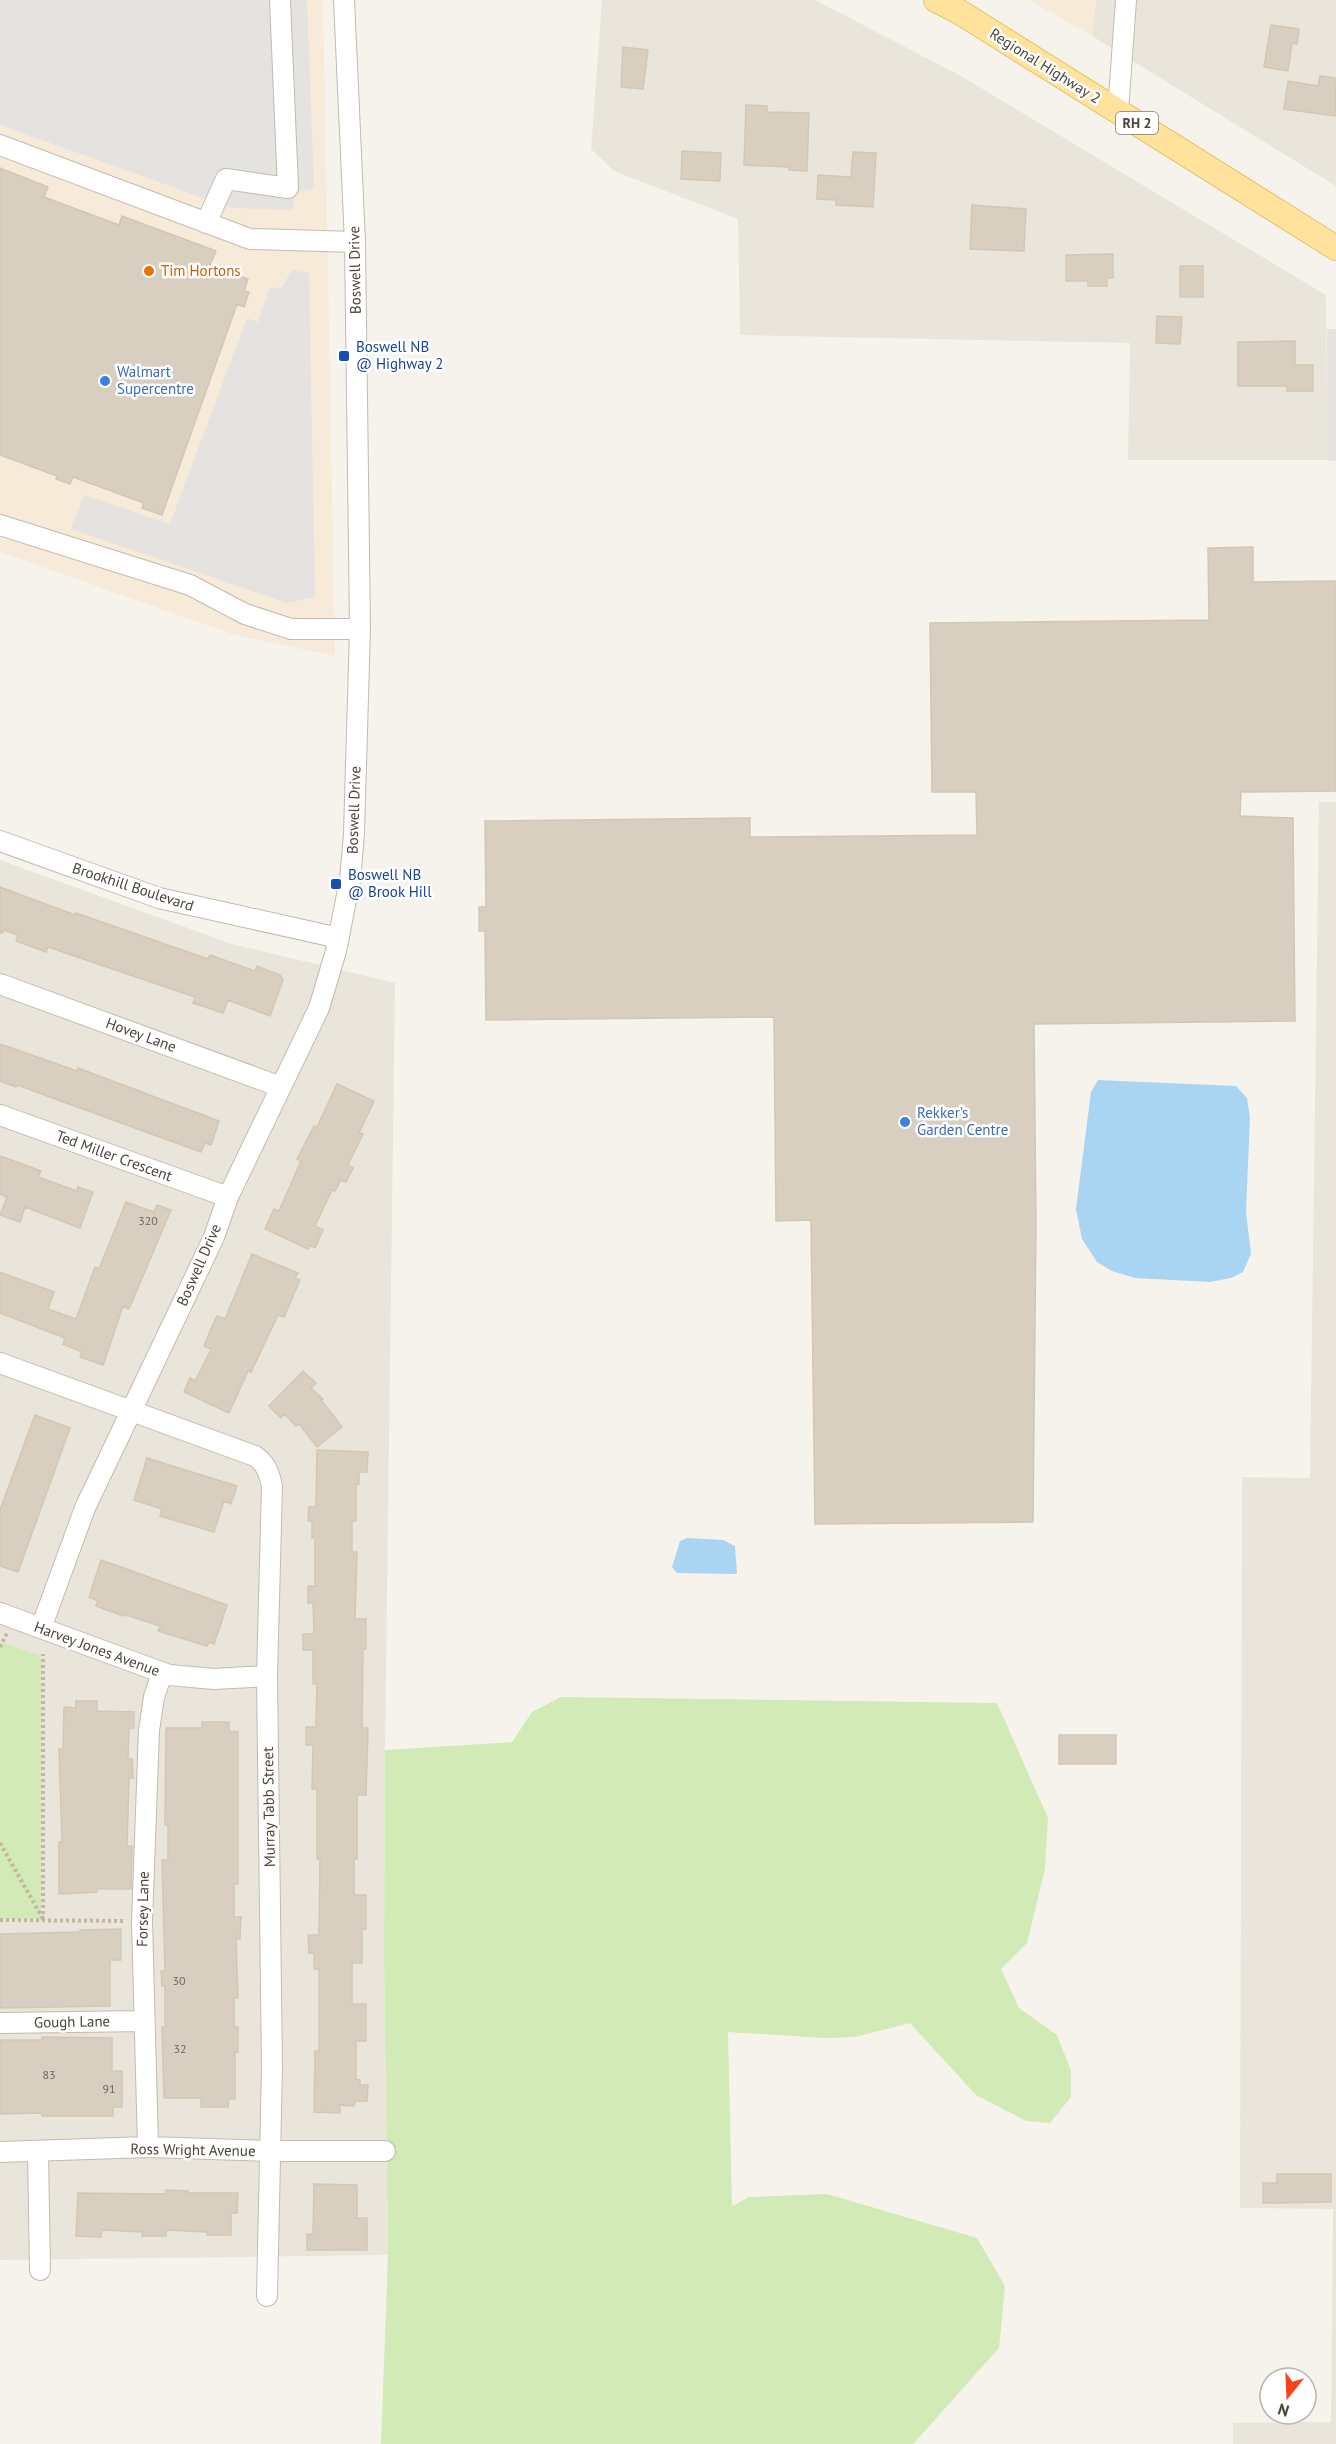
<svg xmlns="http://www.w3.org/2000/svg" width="1336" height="2444" font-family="'PT Sans',sans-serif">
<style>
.residential{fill:#eae5da}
.commercial{fill:#f7ead8}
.green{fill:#d2eab5}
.parking{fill:#e5e3e0}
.water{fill:#a9d4f2}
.building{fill:#d8cfc1;stroke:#d3c7b4;stroke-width:1.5}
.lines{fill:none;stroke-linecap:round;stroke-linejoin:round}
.minor-casing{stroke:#c2bbae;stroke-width:22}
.major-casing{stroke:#e6c16a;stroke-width:26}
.path{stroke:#c4b79f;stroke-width:4;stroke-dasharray:3 3;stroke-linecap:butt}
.minor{stroke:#fff;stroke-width:20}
.major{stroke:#ffe39c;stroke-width:24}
.food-dot{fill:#e8710a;stroke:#fff;stroke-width:2}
.transit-dot{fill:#1a4fb4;stroke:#fff;stroke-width:2}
.shop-dot{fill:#3f7fe0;stroke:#fff;stroke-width:2}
.labels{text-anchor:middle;stroke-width:5;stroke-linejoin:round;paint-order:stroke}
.number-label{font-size:12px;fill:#6e675b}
.shield{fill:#fff;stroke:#817c74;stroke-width:1.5}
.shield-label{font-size:14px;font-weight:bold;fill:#4b4439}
.street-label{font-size:15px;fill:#4b4439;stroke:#fff}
.food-label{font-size:15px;fill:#c56008;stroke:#fff;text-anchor:start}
.transit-label{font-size:15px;fill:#164399;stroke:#fff;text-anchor:start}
.shop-label{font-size:15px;fill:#366cbe;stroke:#fff;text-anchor:start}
</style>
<rect width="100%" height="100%" fill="#f6f3ec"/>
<!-- residential -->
<path class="residential" d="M602,0h213l146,76 365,219 1,165h-199l2,-117 -390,-8 -2,-116 -124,-48 -23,-22z
M1096,0h240v186l-244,-150z
M1319,802h17v1642h-103v-21l98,-1 2,-213 -93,-1 2,-731 68,1z
M0,860l232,84 163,39 -10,767 -1,207 4,298 -388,5z"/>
<!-- commercial -->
<path class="commercial" d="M0,0h323l12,656 -100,-21 -235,-83z
M1029,0h67l-4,36z"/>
<!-- green -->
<path class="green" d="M0,1642l41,14v262l-41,1z
M561,1697l436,6 51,115 -3,51 -18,74 -26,26 18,39 38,27 14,36v26l-21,26 -24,-2 -50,-26 -66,-72 -55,14 -30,1 -97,-6 4,174 17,-9 78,-3 150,44 28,48 -6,62 -86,96h-532l7,-189 -4,-298 1,-207 127,-8 20,-30z"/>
<!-- parking -->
<path class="parking" d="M0,0h307l7,189 -21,3 1,18 -63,-2 -231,-83z
M292,270l17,3 6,324 -28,6 -216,-74 13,-34 86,29 77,-206 11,4 11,-33 13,-2z
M1327,329h9v132l-9,-1z"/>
<!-- water -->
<path class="water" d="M1098,1080l138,6 11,12 3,20 -4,94 5,42 -8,18 -12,6 -21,4 -75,-4 -23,-7 -15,-9 -15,-23 -6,-30 15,-117z
M687,1538l36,2 12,6 2,28 -60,-1 -5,-6 8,-26z"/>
<!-- building -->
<path class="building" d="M1271,25l28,4 -2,15 -5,-1 -4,28 -24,-4z
M623,47l25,3 -5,39 -22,-2z
M1320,76l15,2 1,38 -52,-7 4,-28 30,5z
M746,105l21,1v6l42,1 -2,58 -18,-1v-3l-45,-2z
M682,151l39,2 -1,28 -39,-2z
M853,152l23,1 -3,54 -37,-2v-5l-19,-1 1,-24 33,2z
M0,168l48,19 -4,10 75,28 3,-9 94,35 -6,14 38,14 -4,12 5,1 -5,15 -7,-3 -75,211 -20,-7 2,-5 -71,-26 -3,7 -14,-5 1,-3 -57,-21z
M972,205l54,4 -2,42 -54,-2z
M1113,254v24h-6v8h-19v-5h-22v-26z
M1180,266h23v31h-23z
M1157,316l25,1 -2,27 -24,-1z
M1295,341v24h18v26h-26v-5h-49v-44z
M1253,547v35l83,-1v210l-95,1 -1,24 53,2 2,203 -261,3 2,200 -3,298 -218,2 -4,-304 -35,1 -2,-204 -288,3 -1,-89h-6v-24h7l-1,-86 265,-3v19l227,-2 -1,-43h-44l-2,-169 279,-3 -1,-72z
M0,887l75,28 1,-2 132,46 2,-4 45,16 2,-5 23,9 3,5 -13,36 -42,-16 -5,13 -30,-10 2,-6 -147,-50 -2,5 -30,-11 2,-6 -14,-5 -2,3h-2z
M0,1044l77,27 1,-3 141,53 -8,24 -6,-2 -4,9 -184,-67 -1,2 -16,-6z
M337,1084l37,17 -15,32 4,1 -15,31 5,3 -7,14 -5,-2 -6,11 -3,-1 -17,36 8,4 -8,18 -5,-3 -2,4 -43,-20 9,-20 5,2 22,-50 -4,-2 17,-33 3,1z
M0,1156l41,15 -3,6 39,14 1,-4 15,5 -13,36 -55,-21 -5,15 -20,-7 7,-18 -7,-3z
M126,1202l28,10 3,-7 14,5 -42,99 -6,-3 -20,59 -23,-8 2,-5 -19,-8 2,-6 -65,-25v-41l54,20 -6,17 28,10 19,-52 4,2z
M252,1254l46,19 -3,5 5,2 -16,37 -6,-2 -27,57 -3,-1 -19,42 -45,-21 6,-14 5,3 16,-32 -7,-3 6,-15 7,-15 8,3z
M303,1371l13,12 -5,5 12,11 -2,1 21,27 -25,20 -18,-23 -3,2 -12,-12 -3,4 -12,-12z
M35,1415l35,13 -52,144 -18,-6v-56z
M317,1450l51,2 -1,20h-8v12h-3v37h-4v31h5l-2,67h11v30h-3l-1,79h6l-2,67h-9v64h-3v36h12v34h-4v34h-10v41h14v37h-10v38l4,1v5h8l-1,16h-12l-1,5 -14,-1v8l-26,-1 1,-61h4v-82h-5v-16h-5l-1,-18h11l1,-76h-3v-70h-5l1,-44h-7v-18h10l1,-43h-4v-34h-10v-16h11l-1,-31h-5v-17h7v-48h-3v-17h-4l1,-14h7z
M147,1458l90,28 -6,18 -7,-3 -10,31 -54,-16 2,-7 -28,-9z
M101,1560l126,45 -13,39 -5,-2 -2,4 -49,-15 2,-5 -37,-12v2l-27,-10 2,-5 -9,-4z
M76,1701h21v10l37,1v16h-5l-1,31h4l1,19h-4l-2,68h5l-1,43h-34v3l-38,2v-52h3l-3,-93h4l1,-42 12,1z
M202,1722h27v9l9,1v152h-4v33h7l-1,22h-4l2,59h-4v29h4v25h-3v47h-6l-1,8h-27v-9h-37l-2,-71h3v-41h-3l-1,-15h4l-3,-111h6v-35h-3l1,-97h36z
M1059,1735h57v29h-57z
M121,1929v31h-11v46l-110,2v-74l80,-2v-2z
M42,2037l70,1v33h10v36h-9v9h-71v-3l-42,1v-74h42z
M1277,2174h54v28l-68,1v-20h14z
M314,2184l43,1v33h10v32h-60v-16h6z
M166,2190l22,1v2h50l-1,20h-6v22h-24v-3l-41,-2v6h-24v-4l-40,-2 -1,7 -25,-1 2,-43 88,1z"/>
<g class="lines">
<defs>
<path id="minor" d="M1118,111l8,-111
M0,145l250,94 105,3
M206,223l20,-44 62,9 -8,-188
M0,525l190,60 55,29 46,15h69
M0,841l159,57 180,40
M0,984l281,103
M0,1115l228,82
M0,1363l255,93c11,8 14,16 17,30l-5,190 5,391 -5,229
M0,1613l169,62 45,4 53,-3
M41,1628l44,-120 129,-271 14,-40 91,-189 17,-57 14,-71 4,-46 6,-205 -5,-387 -11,-242
M0,2023l144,-2
M148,2147l-6,-226 7,-191 5,-33 8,-24
M0,2152l148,-5 123,4h114
M38,2152l2,118"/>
<path id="major" d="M936,0l22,11 378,237"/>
</defs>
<!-- minor casing -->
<use href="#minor" class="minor-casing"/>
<!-- major casing -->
<use href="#major" class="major-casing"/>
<!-- path -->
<path class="path" d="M0,1647l7,-14
M0,1843l43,76
M0,1920l126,1
M43,1920v-266"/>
<!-- minor -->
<use href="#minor" class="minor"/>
<!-- major -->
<use href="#major" class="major"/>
</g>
<!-- markers -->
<circle class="food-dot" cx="149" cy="271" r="6"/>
<g class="transit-dot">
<rect x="338" y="350" width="12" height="12" rx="3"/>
<rect x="330" y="878" width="12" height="12" rx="3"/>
</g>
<g class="shop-dot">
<circle cx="105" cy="381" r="6"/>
<circle cx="905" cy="1122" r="6"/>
</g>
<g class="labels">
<!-- number labels -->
<g class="number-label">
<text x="148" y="1225">320</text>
<text x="179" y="1985">30</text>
<text x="180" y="2053">32</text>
<text x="49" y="2079">83</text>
<text x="109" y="2093">91</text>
</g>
<!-- shield labels -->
<rect class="shield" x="1116" y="112" width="42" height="22" rx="4.5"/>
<g class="shield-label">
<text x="1137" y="128">RH 2</text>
</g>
<!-- street labels -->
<g class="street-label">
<text transform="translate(1045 66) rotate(32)" y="5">Regional Highway 2</text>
<text transform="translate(355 270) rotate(-91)" y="5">Boswell Drive</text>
<text transform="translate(354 810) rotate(-88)" y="5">Boswell Drive</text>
<text transform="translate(133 887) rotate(18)" y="5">Brookhill Boulevard</text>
<text transform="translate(141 1035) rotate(20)" y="5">Hovey Lane</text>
<text transform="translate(114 1156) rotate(20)" y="5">Ted Miller Crescent</text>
<text transform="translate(199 1265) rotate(-66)" y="5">Boswell Drive</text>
<text transform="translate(97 1649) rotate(20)" y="5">Harvey Jones Avenue</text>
<text transform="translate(269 1807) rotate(-91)" y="5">Murray Tabb Street</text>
<text transform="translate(143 1909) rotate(-89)" y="5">Forsey Lane</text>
<text transform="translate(72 2022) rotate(-1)" y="5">Gough Lane</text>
<text transform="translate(193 2150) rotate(1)" y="5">Ross Wright Avenue</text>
</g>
<!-- food labels -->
<g class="food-label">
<text x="161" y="276">Tim Hortons</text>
</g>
<!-- transit labels -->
<g class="transit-label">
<text x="356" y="352">Boswell NB<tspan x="356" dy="17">@ Highway 2</tspan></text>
<text x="348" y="880">Boswell NB<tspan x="348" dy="17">@ Brook Hill</tspan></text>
</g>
<!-- shop labels -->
<g class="shop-label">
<text x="117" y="377">Walmart<tspan x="117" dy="17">Supercentre</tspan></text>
<text x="917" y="1118">Rekker's<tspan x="917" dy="17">Garden Centre</tspan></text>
</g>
</g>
<!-- north arrow -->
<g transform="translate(1288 2396) rotate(198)"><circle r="28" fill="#ffffff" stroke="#b7b4b0" stroke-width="1.5"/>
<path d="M0-4.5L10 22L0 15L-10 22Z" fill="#fc3f1d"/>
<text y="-9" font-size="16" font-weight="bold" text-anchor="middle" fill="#4b4439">N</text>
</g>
</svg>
